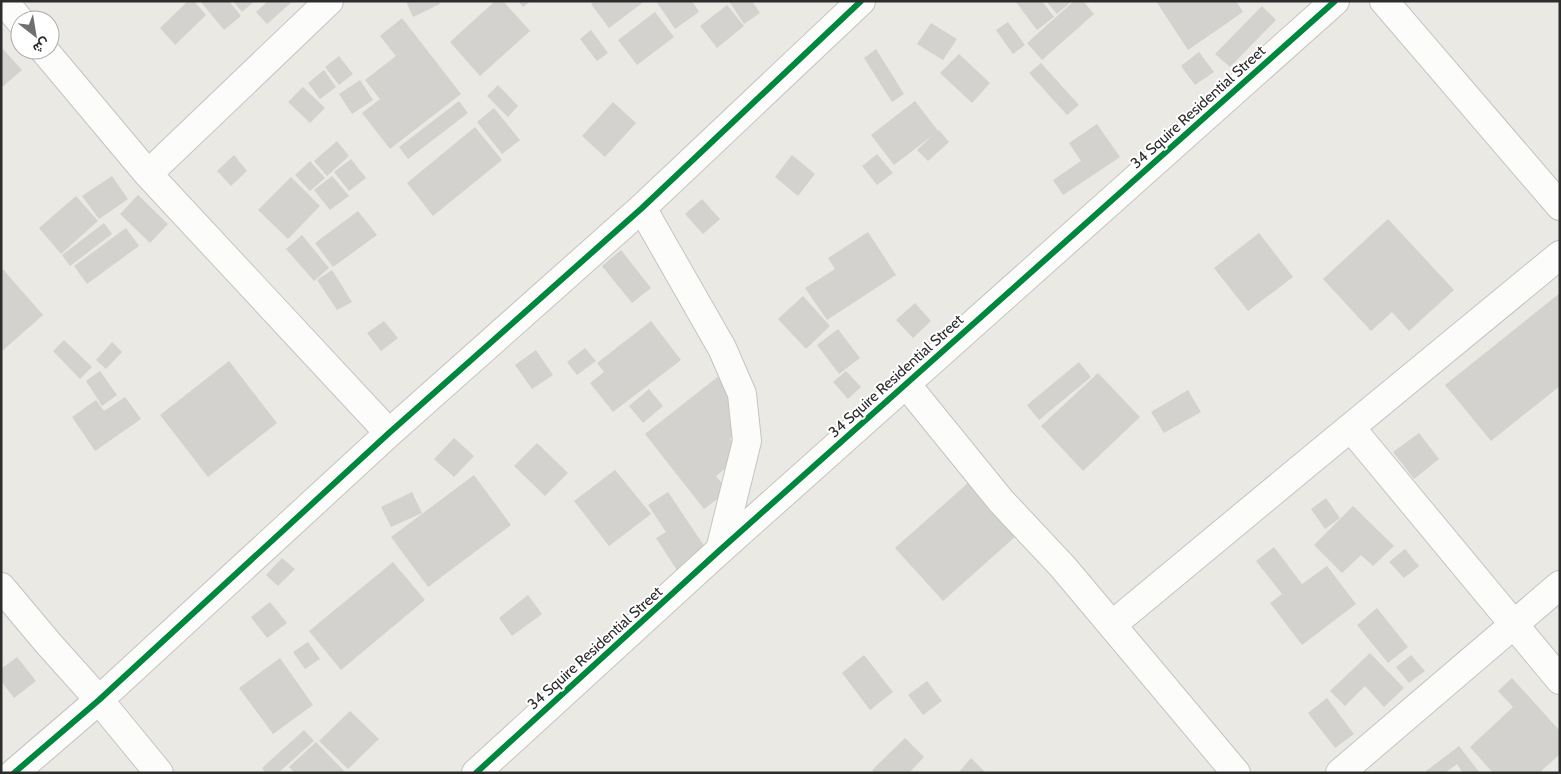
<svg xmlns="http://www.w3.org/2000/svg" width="1561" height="774" font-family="Cabin,Vazirmatn,sans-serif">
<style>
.building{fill:#d3d2ce}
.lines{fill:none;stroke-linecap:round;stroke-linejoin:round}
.street-casing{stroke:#c4c4c4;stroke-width:30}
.secondary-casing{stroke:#c4c4c4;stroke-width:30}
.street{stroke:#fcfcfb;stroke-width:28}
.secondary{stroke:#fcfcfb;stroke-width:28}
.cycleway-casing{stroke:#fff;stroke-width:9}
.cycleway{stroke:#00873e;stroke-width:6}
.labels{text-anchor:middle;stroke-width:4;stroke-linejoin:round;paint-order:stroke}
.street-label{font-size:15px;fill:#2d2d2d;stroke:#fff}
</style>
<rect width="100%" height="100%" fill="#eae9e4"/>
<!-- building -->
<path class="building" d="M188,1h6l12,14 -31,30 -15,-17z
M200,1h29l12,15 -17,14z
M233,1h22l-13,11z
M268,1h25l-26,23 -11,-12z
M406,1h33l1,3 -27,13z
M495,1h8l27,30 -50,45 -30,-34z
M518,1h13l-8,6z
M595,1h50l-36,27 -18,-24z
M656,1h36l7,11 -24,17z
M729,1h23l8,12 -16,11z
M1015,1h27l12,16 -17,13z
M1046,1h26l-15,13z
M1074,1h9l11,13 -52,46 -15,-17z
M1156,1h80l7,11 -55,38z
M727,5l17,21 -27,22 -17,-22z
M1262,6l14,14 -46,47 -15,-13z
M655,12l19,25 -37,28 -19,-25z
M402,18l59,76 -71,55 -28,-36 18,-14 -15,-19 31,-24 -16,-20z
M1008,22l17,23 -12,9 -17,-24z
M931,23l26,16 -14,21 -26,-16z
M591,30l17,23 -11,8 -17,-22z
M1,47l21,23 -21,18z
M876,49l28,45 -12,8 -28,-44z
M1199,52l15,20 -19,13 -14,-19z
M959,54l31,29 -18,20 -32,-30z
M339,56l14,18 -14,11 -14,-18z
M1041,63l38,42 -12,10 -38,-42z
M324,70l12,17 -16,12 -12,-16z
M360,80l13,20 -21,14 -13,-20z
M498,85l20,21 -10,11 -21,-21z
M303,87l22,21 -15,15 -22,-21z
M459,101l9,12 -60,46 -9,-12z
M915,101l23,30 1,-1 10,12 -21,19 -11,-11 16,-15 -39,30 -23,-30z
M613,102l23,21 -31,34 -23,-21z
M494,108l26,32 -18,14 -25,-32z
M1097,124l23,33 -57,38 -10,-15 28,-19 -12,-18z
M475,127l27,33 -69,56 -26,-33z
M337,141l12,15 -22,20 -13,-15z
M877,154l16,19 -16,12 -15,-19z
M234,155l13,16 -16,15 -14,-15z
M792,155l23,19 -17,22 -23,-19z
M351,159l15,19 -17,13 -15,-19z
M310,161l15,17 -15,13 -15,-16z
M112,176l16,23 -29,20 -17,-23z
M332,176l17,20 -19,14 -16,-20z
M291,177l29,29 -32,33 -30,-29z
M138,195l30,29 -18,19 -30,-29z
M76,196l22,25 -37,33 -22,-26z
M702,199l18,20 -17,15 -18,-20z
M358,211l19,24 -44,32 -18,-24z
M1388,219l66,71 -45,41 -17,-19 -21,19 -48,-52z
M104,223l8,11 -42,32 -8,-11z
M126,228l13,18 -52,38 -13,-18z
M868,232l28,43 -69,45 -22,-32 30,-19 -7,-11z
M1259,233l34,44 -45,34 -34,-43z
M302,235l27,33 -15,13 -28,-32z
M621,250l30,38 -19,15 -30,-37z
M1,267l42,48 -42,37z
M332,270l20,32 -15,8 -20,-30z
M1560,293v93l-69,55 -46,-56z
M803,296l27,30 -24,23 -28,-30z
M915,303l16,18 -18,17 -17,-18z
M384,321l14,17 -17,13 -14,-18z
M651,321l30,39 -68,52 -23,-29 14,-11 -7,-9z
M838,329l22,29 -21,16 -22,-29z
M64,340l28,27 -12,12 -27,-28z
M112,342l10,10 -16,17 -10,-9z
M585,348l11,13 -19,14 -10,-13z
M536,350l17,25 -21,14 -17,-24z
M229,361l48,62 -69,54 -48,-62z
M1079,362l12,15 -52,43 -12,-15z
M100,371l17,24 -15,11 -16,-25z
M846,371l15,16 -13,12 -15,-17z
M1098,373l42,44 -57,54 -42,-45z
M720,375l35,45 -25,19 13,16 -27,21 12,15 -24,18 -59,-75z
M649,389l14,17 -20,17 -14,-17z
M1188,390l13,22 -37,21 -13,-21z
M125,397l16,22 -46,32 -23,-34 24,-17 8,11z
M1419,433l20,26 -25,20 -21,-27z
M454,438l20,18 -20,21 -20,-18z
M537,443l31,30 -23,23 -31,-30z
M615,470l36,44 -42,32 -35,-45z
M978,474l48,53 -83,74 -48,-53z
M474,475l37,50 -83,62 -37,-50z
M412,492l10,21 -31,14 -10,-20z
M668,492l43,64 -31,19 -24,-37 10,-6 -18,-27z
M1326,498l14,20 -15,11 -14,-20z
M1353,506l41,40 -21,20 -12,-11 -19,18 -28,-28z
M1274,547l28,37 25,-18 29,38 -54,41 -32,-42 12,-9 -26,-33z
M1405,549l14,17 -15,12 -15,-16z
M282,558l13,11 -17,17 -12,-11z
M393,562l32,38 -84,70 -32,-39z
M528,595l14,19 -30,22 -13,-18z
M270,602l17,21 -20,15 -16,-21z
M1377,608l31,39 -20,16 -31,-38z
M308,642l12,17 -15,10 -12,-17z
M1370,653l34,35 -20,19 -19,-21 -20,20 -15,-15z
M864,655l29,37 -23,18 -28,-37z
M1411,655l14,16 -16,12 -13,-16z
M17,657l19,24 -22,17 -13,-17v-12z
M280,658l33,47 -40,29 -34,-46z
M1512,678l48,53v23l-21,19h-46l-23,-26 43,-40 -15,-16z
M927,681l15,20 -19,14 -15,-20z
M1327,698l27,36 -19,14 -27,-35z
M350,711l29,28 -31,30 -29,-28z
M304,730l10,11 -36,32h-12l-4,-5z
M905,738l19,19 -15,16h-34l-3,-3z
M316,742l28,29 -2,2h-47l-6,-6z
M1459,746l21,27h-17l-6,-9 -12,9h-18l-1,-2z
M971,758l15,15 -27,-1z"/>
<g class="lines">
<defs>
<path id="street" d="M4,1l16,20
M44,50l104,124 241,259
M148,174l181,-173
M642,208l80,140 20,46 5,47 -27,109
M906,384l95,117 62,66 173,206
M1351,428l209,252
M1,587l47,56 51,57 60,73
M1112,625c149,-124 298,-247 448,-370
M14,773l85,-73 290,-267 253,-225 219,-207
M1340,773l220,-188"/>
<path id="secondary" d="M1384,1l176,205
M476,773l244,-223 615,-549"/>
</defs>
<!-- street casing -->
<use href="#street" class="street-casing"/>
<!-- secondary casing -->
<use href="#secondary" class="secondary-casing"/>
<!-- street -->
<use href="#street" class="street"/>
<!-- secondary -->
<use href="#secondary" class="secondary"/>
<defs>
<path id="cycleway" d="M14,773l85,-73 290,-267 253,-225 219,-207
M476,773l244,-223 615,-549"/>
</defs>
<!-- cycleway casing -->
<use href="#cycleway" class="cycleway-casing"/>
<!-- cycleway -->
<use href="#cycleway" class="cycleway"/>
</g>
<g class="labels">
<!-- street labels -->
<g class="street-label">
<text transform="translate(1198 107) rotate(-42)" y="5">34 Squire Residential Street</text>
<text transform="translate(896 376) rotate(-42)" y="5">34 Squire Residential Street</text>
<text transform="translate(595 648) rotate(-42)" y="5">34 Squire Residential Street</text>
</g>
</g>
<!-- border -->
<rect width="1561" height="774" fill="none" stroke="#2d2d2d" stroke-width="5"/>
<!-- north arrow -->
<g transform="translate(35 35) rotate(149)"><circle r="24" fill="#ffffff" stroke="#ababab"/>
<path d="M0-4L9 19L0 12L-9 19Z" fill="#6f6f6d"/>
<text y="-8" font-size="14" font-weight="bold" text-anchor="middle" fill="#2d2d2d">ش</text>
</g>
</svg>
